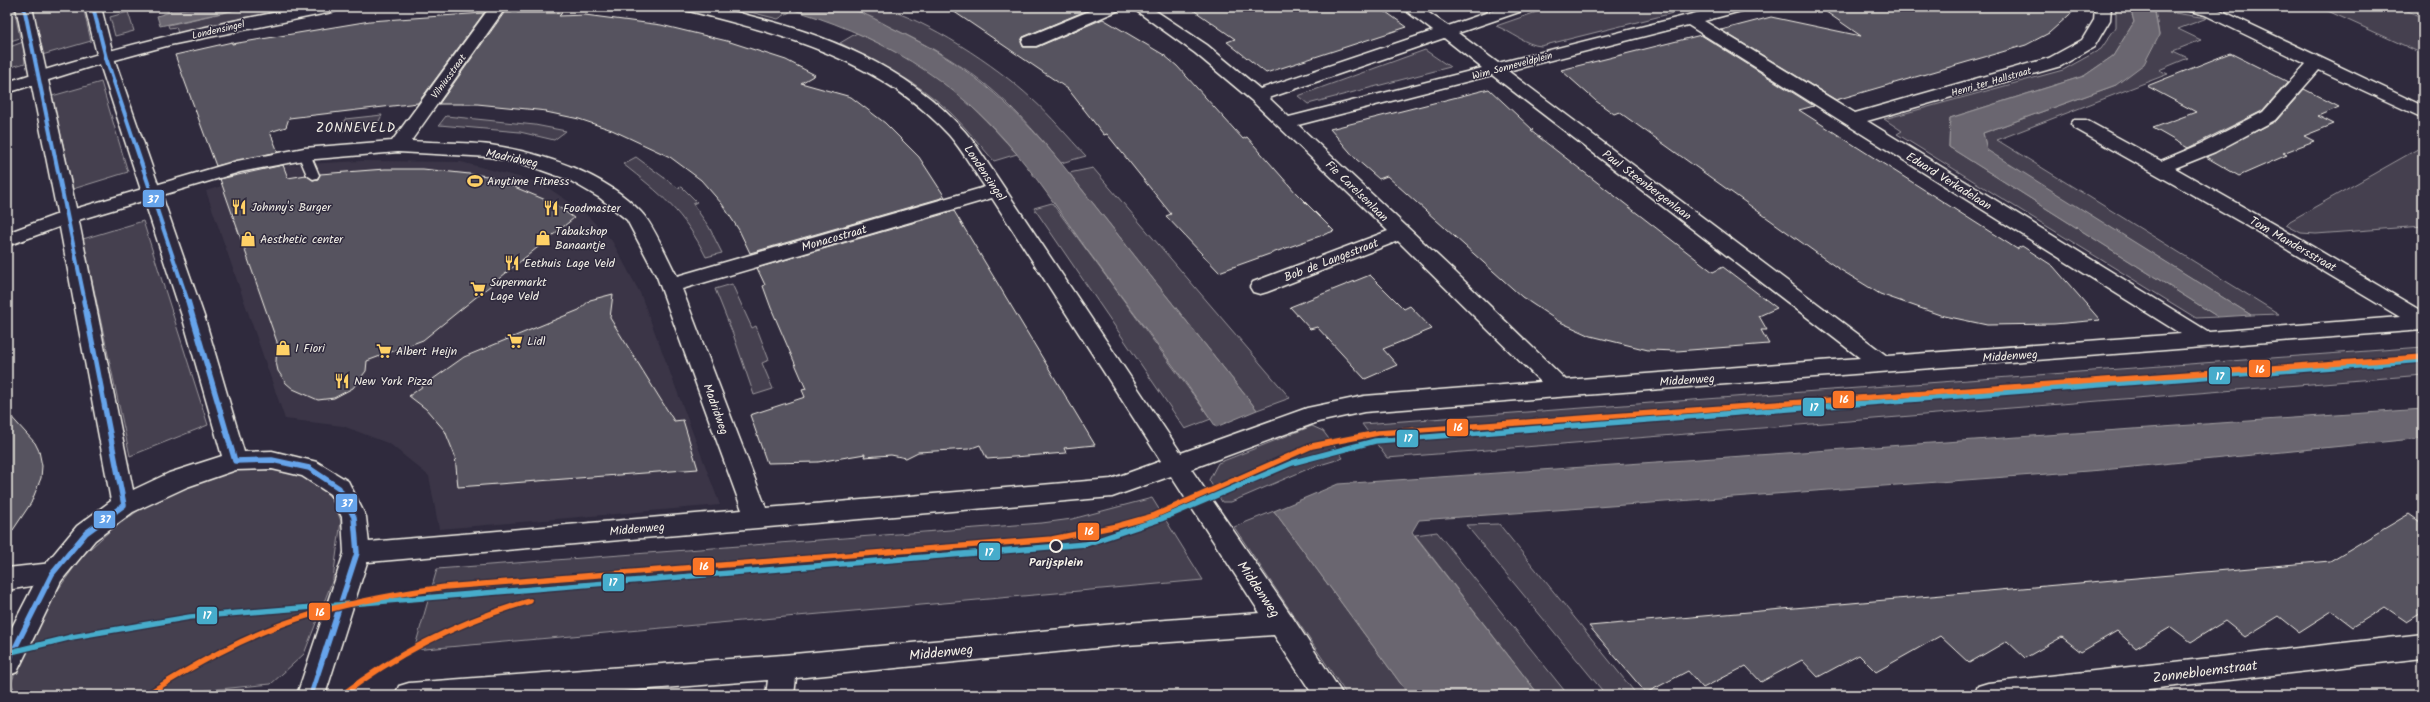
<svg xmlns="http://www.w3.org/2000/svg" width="2430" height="702" font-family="Kalam,sans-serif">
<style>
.built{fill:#3b3647}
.green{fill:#454050;stroke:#9c989c}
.water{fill:#6a6670;stroke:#a19ea0}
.building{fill:#56525f;stroke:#f4f1e8}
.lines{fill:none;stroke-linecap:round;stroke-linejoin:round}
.service-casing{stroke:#f4f1e8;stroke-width:3}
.minor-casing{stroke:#f4f1e8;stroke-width:3}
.tertiary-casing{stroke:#f4f1e8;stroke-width:3}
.service{fill:#2f2a3d;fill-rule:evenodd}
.minor{fill:#2f2a3d;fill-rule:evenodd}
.tertiary{fill:#2f2a3d;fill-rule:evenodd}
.bus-1-far1-casing{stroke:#2f2a3d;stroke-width:6}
.bus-1-casing{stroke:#2f2a3d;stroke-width:8}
.bus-1-far1{stroke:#66a4eb;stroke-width:4}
.bus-1{stroke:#66a4eb;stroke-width:5.5}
.tram-1-casing{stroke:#2f2a3d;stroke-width:8}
.tram-2-casing{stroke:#2f2a3d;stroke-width:8}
.tram-1{stroke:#46accb;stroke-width:5.5}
.tram-2{stroke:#fa7527;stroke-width:5.5}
.stop-dot{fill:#2f2a3d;stroke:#f4f1e8;stroke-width:2}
.labels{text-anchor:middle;stroke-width:3;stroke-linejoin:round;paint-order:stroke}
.far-street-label{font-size:10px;fill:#f4f1e8;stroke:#2f2a3d}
.street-label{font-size:12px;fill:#f4f1e8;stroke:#2f2a3d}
.poi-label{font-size:12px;fill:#f4f1e8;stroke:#2f2a3d;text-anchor:start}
.stop-label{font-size:12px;font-weight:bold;fill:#f4f1e8;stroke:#2f2a3d}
.neighbourhood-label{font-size:13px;letter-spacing:1px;fill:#f4f1e8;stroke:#2f2a3d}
.near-street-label{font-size:14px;fill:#f4f1e8;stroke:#2f2a3d}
.line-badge{stroke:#2f2a3d;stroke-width:1.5}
.badge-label{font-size:11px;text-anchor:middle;font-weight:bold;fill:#fff}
</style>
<rect width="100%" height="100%" fill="#2f2a3d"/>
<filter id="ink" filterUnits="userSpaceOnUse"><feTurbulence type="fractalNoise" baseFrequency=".025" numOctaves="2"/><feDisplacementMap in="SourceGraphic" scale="8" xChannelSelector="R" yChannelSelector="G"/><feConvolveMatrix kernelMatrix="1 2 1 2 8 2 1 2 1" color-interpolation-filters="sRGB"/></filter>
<g filter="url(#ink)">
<!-- built -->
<path class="built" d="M362,161l99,1 80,21 43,29 28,29 28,52 80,212 -281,24 -10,-53 -39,-32 -47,-18 -58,-7 -79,-228 82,-26z"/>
<!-- green -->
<path class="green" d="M7,7h7l6,31 -13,4z
M32,7h51l8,34 -49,14z
M249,7h49l-120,26 -2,-6 -7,1 -1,-3z
M730,7h53l10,3 -15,9z
M855,7c8,0 17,-1 24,0 47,12 118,59 153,92 19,17 36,38 54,57l-25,7c-20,-24 -40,-48 -64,-69 -43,-38 -94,-62 -146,-84z
M1551,7h146l-156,39c-15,-1 -29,-14 -45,-20z
M2116,7h14l4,15 -21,34 -29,20 -134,42 -1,29 269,170 -22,1 -299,-184 5,-3 -18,-12 179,-49 38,-21 15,-22z
M2319,7h80l24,11v36z
M2155,10l52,8 -29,11 23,11 -28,11 15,7 -29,12 9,4 -171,66 282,174 -28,1 -264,-164 -4,-18 133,-48 43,-50z
M128,12l6,19 -19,5 -5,-19z
M857,33c24,11 49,22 71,37 34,24 62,54 89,84l-23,7c-14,-16 -28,-33 -43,-48 -32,-31 -73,-50 -111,-70z
M23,42l2,21 -17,5 -1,-20z
M1425,50l25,17 -142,37 -10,-8z
M101,82l27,90 -55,17 -21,-93z
M382,115l-6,12 -37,4 6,-12z
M446,116l89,9 31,6 -12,9 -34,-8 -81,-7z
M2423,146v80l-107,8 -15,-1 -15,-8 4,-4z
M636,157l42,31 4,-1 15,15 -4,2 16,23 13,26 -16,4c-22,-45 -45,-63 -83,-93z
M1093,168l197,230 -33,12 -188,-237z
M1052,203l159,216 -26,10 -151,-221z
M143,221l65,204 -78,31 -47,-217z
M732,284l20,44 4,-2 13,34 -7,3 11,26 -19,6 -21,-61 -18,-45z
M2423,347v28l-1036,83 -25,-34z
M1312,426l11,5 20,27 -33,10 -79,34h-9l-13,-22 9,-17z
M237,468l39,2 36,9 21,21 8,21 -8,58 -29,75 -33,30 -112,11h-142l-6,-12 27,-65 44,-62 29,-26 38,-27 59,-26z
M1152,498l51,82 -789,70 23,-81 605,-46 30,-4z
M1274,511l135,184h-62l-113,-168z
M1499,524l138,171h-31l-140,-170z
M1437,532l131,163h-29l-124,-160z"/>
<!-- water -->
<path class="water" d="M170,7h10v3l11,-3h58l-89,19 -3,-10 13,-4z
M783,7c19,0 40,-3 58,0 17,2 36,13 51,21 73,35 118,73 169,135l196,247 -41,17c-36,-55 -78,-107 -117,-161 -28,-37 -53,-77 -83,-113 -62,-75 -139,-120 -233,-146z
M2130,7h24l5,28 -15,29 -28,21 -133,48 4,17 264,165 -33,2 -269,-170 1,-29 134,-42 29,-20 21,-34z
M2423,409v29l-321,32 -683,50 -7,12 127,163h-130l-135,-184 64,-27z"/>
<!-- building -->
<path class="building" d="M947,7h137l4,3 -65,27 -2,4 2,6h14l66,-28 61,36 13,11 66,73 4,-2 49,56 38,38 -115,41 -53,-56 5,-2 -64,-80 -3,1 -36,-46z
M1189,7h190l28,20 -141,46 -39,-31 8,-3z
M1819,7h259l-29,26 -23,12 -190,55 -115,-70 50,-13 90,19z
M484,13l-66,90 -129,15 -3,9 -16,5 8,20 -62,14 -41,-111 57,-13v2l138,-23z
M504,13h58l-3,3 26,-1 76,10 66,16 59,19 29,15 -14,8 50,14 34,26 34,34 26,40 -195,56 -11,-23 -17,-26 -21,-24 -31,-23 -58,-27 -33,-11 -33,-7 1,-1 -70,-7h-38z
M1701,35l113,71 -15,4 218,139 5,-3 31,20 47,54 -46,4 -67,1 -47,-10 -60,-21 -44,-27 -217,-155 -5,2 -18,-13 -35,-31z
M2230,53l58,29 -26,29 -74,37 -35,-20 43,-16 -49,-26z
M1489,89l44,41 -2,1 182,141 10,-5 54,41 -18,8 8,14h-6l8,14 -92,7 -29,-1 -57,-14 -33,-15 -36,-24 -135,-121 -8,3 -23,-20 -26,-30z
M2304,89l35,18 -21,9 16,8 -30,12 10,5 -31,12 4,2 -48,21 -33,-19 70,-36z
M283,165l5,13 18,-3 7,5 5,-1 2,-5 65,-5h38l65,7 65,27 21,15 -151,122 -56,21 -1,10 -13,17 -19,10 -16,2 -25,-11 -7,-6 -8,-12 -2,-9 1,-20 -57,-163z
M954,211l141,234 -31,3 2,5 -79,6 -7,-14 -11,4 -51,3 -12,6 -15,-3 -27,2 1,-3 -47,8 -51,1 -17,-48 55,-18 -3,-7 4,-1 -35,-81 -8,-22 2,-1 -8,-17z
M1370,275l34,34 6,-3 22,23 -49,20 14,16 -32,14 -48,-52 -7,2 -20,-22z
M613,294l-3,24 64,103 9,-1 15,49 -240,18 -3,-31 -10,-25 -19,-22 -17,-13 55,-39 115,-47 11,-10z
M7,412l28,31 4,8 3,15 -1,12 -10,25 -24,36z
M2409,514l14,10v88l-16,10 -22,-15 -32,20 -21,-16 -33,21 -20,-16 -34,21 -20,-16 -34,21 -20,-15 -35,21 -19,-17 -36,21 -19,-15 -37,21 -18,-17 -38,22 -29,-27 -64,36 -17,-17 -41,22 -16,-17 -41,22 -15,-16 -43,22 -15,-17 -42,22 -57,-67 741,-65z"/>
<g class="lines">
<defs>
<path id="service" d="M304,150l6,4 9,21 -2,3 -4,1 -6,-4 -9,-21z"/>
<path id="minor" d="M305,7h35l-2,3 -6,2 -162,33 -77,21 -86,27v-11c97,-32 197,-57 298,-75z
M490,7h16l-95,134c26,2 53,1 79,4 53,8 114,28 151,67 13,13 27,48 36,64l308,-89c-12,-17 -22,-36 -36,-52 -69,-76 -168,-101 -264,-125l-2,-3c10,0 20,-1 30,0 15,2 30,7 45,11 80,20 165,58 217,126l206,309 126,-45 57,-12 177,-14 -143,-141 -131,51 -7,2 -7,-2 -3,-5 3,-5 135,-51 -137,-131 -56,-47 -64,-46h19l57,38 53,44 173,-58 -32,-24h19l28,19 55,-19h24l-2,3 -67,23 40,30 222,-56h27l-2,3 -41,11 151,92 194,-55 33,-18 12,-20 1,-13h16l-1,13 -16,27 -33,19 -194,55 342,211 191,-15 -154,-92 -172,-97 -3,-4 3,-4h12l75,41 40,-17 62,-32 43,-48 -101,-49 -18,-5 -2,-3 31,1 207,98v12l-104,-48 -44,50 -60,32 -40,16 128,73 120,71v18l-1059,82 -46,10 -127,47 100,146 52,80h-30l-39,-60 -148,10 -330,33 -2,17h-28l2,-15 -197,15h-176l4,-9 10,-3 374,-28 343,-32 134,-10 -89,-137 -59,21 -755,66 -9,-3 -4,-7 4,-7 9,-3 385,-33 -85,-233 -30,-57 -27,-22 -31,-18 -42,-15 -37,-8 -92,-5 -94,8 -64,12 -165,49 -68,25v-13l54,-20 176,-52 67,-13 88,-7zM1688,25l493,309 -294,22 -379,-285zM1444,38l38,30 -193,49 -20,-19zM1492,75l368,283 -294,22 -112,-109 -156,-146zM992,198l169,263 -50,18 -345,29 -84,-219z
M1099,7h22l-2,3 -83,36h-12l-2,-4 2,-4z
M52,563l9,4 4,7 -4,7 -54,9v-22z
M2423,634v24l-327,37h-122l4,-9 10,-3z"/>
<path id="tertiary" d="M16,7h16l46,210 55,273 36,-17 53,-17 -39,-137 -85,-261 -13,-51h16l13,51 91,261 39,133 28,-1 45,11 31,19 18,36 4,36 -45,142h-28l47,-142 -2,-36 -12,-23 -28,-18 -30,-7 -36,1 -49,17 -54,25 -38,28 -34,41 -44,91 -10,4v-39l36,-70 34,-41 34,-25 -53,-284z"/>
</defs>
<!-- service casing -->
<use href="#service" class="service-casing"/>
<!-- minor casing -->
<use href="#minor" class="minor-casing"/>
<!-- tertiary casing -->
<use href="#tertiary" class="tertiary-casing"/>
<!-- service -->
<use href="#service" class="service"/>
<!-- minor -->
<use href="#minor" class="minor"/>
<!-- tertiary -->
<use href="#tertiary" class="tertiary"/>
<defs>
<path id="bus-1-far1" d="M24,7l61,295
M93,7l13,51 82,244"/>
<path id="bus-1" d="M188,301l47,160 37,-1 37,8 30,20 15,29 3,36 -46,142
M7,664l45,-90 34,-41 38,-28 -40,-204"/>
</defs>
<!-- bus-1-far1 casing -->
<use href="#bus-1-far1" class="bus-1-far1-casing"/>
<!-- bus-1 casing -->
<use href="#bus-1" class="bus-1-casing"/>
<!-- bus-1-far1 -->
<use href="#bus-1-far1" class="bus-1-far1"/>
<!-- bus-1 -->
<use href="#bus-1" class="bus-1"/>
<defs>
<path id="tram-1" d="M7,653l65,-16 118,-20 896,-73 75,-25 131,-56 83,-22 1048,-81"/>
<path id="tram-2" d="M146,695c48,-30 97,-58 151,-76 48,-16 98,-25 148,-32l607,-48 65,-13 36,-10 159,-70 66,-13 1045,-76
M342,695c58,-44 118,-74 188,-94"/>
</defs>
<!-- tram-1 casing -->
<use href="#tram-1" class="tram-1-casing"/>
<!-- tram-2 casing -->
<use href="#tram-2" class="tram-2-casing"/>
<!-- tram-1 -->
<use href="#tram-1" class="tram-1"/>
<!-- tram-2 -->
<use href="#tram-2" class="tram-2"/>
</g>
</g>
<!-- icons -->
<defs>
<symbol id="stadium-bare" viewBox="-9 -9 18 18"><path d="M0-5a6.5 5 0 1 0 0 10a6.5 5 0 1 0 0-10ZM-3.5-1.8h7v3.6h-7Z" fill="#ffd166" stroke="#2f2a3d" stroke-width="2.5" paint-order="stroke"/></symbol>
<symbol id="restaurant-bare" viewBox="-9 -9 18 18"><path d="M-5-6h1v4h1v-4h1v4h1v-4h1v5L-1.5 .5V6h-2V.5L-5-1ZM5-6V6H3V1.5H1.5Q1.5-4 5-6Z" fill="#ffd166" stroke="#2f2a3d" stroke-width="2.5" paint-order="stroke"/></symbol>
<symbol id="shop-bare" viewBox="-9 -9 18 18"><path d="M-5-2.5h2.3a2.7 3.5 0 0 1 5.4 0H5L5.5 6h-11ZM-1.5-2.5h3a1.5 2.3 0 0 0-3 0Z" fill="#ffd166" stroke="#2f2a3d" stroke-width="2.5" paint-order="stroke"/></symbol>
<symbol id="supermarket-bare" viewBox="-9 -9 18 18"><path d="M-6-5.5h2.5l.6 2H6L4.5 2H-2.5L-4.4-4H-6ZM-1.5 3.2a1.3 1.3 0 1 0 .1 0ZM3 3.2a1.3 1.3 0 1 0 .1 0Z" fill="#ffd166" stroke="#2f2a3d" stroke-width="2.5" paint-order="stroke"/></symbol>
</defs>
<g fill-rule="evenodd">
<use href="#stadium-bare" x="464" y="170" width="22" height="22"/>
<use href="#restaurant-bare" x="228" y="196" width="22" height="22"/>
<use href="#restaurant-bare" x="540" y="197" width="22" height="22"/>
<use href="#shop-bare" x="532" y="227" width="22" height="22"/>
<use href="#shop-bare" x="237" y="228" width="22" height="22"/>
<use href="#restaurant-bare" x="501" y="252" width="22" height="22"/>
<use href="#supermarket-bare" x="467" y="278" width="22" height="22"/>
<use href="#supermarket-bare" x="504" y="330" width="22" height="22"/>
<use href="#shop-bare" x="272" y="337" width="22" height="22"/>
<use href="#supermarket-bare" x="373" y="340" width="22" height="22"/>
<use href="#restaurant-bare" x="331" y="370" width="22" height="22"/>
</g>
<!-- markers -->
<circle class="stop-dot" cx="1056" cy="546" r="6"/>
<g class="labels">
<!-- far-street labels -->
<g class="far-street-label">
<text transform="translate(218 29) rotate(-13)" y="4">Londensingel</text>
<text transform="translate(1512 65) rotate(-15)" y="4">Wim Sonneveldplein</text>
<text transform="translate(448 76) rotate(-54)" y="4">Vilniusstraat</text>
<text transform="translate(1991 81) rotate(-16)" y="4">Henri ter Hallstraat</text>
</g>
<!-- street labels -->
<g class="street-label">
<text transform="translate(512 158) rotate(12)" y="4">Madridweg</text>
<text transform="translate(985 173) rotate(56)" y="4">Londensingel</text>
<text transform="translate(1949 181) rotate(32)" y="4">Eduard Verkadelaan</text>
<text transform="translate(1647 185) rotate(37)" y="4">Paul Steenbergenlaan</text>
<text transform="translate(1357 191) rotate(44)" y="4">Fie Carelsenlaan</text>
<text transform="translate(834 238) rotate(-16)" y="4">Monacostraat</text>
<text transform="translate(2293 244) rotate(30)" y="4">Tom Mandersstraat</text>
<text transform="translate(1331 260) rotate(-21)" y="4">Bob de Langestraat</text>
<text transform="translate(2010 356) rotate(-4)" y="4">Middenweg</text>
<text transform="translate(1687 380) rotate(-4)" y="4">Middenweg</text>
<text transform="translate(716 409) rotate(70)" y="4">Madridweg</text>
<text transform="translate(637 529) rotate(-5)" y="4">Middenweg</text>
</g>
<!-- poi labels -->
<g class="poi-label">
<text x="487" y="185">Anytime Fitness</text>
<text x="251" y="211">Johnny's Burger</text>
<text x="563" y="212">Foodmaster</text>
<text x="555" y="235">Tabakshop<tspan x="555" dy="14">Banaantje</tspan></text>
<text x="260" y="243">Aesthetic center</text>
<text x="524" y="267">Eethuis Lage Veld</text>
<text x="490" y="286">Supermarkt<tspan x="490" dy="14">Lage Veld</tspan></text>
<text x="527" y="345">Lidl</text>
<text x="295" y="352">I Fiori</text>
<text x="396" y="355">Albert Heijn</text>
<text x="354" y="385">New York Pizza</text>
</g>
<!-- stop labels -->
<g class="stop-label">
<text x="1056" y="566">Parijsplein</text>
</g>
<!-- neighbourhood labels -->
<g class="neighbourhood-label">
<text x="356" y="132">ZONNEVELD</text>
</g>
<!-- near-street labels -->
<g class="near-street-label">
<text transform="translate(1259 589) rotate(56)" y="5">Middenweg</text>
<text transform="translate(941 652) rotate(-6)" y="5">Middenweg</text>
<text transform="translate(2205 671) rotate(-7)" y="5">Zonnebloemstraat</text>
</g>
</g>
<g class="line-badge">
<rect x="142" y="189" width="23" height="19" rx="4" fill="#66a4eb"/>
<rect x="2248" y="359" width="23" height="19" rx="4" fill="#fa7527"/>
<rect x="2208" y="366" width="23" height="19" rx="4" fill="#46accb"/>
<rect x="1832" y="390" width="23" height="19" rx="4" fill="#fa7527"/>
<rect x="1802" y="397" width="23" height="20" rx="4" fill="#46accb"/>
<rect x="1446" y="418" width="23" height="19" rx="4" fill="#fa7527"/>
<rect x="1396" y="429" width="23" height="19" rx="4" fill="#46accb"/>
<rect x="335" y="493" width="23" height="20" rx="4" fill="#66a4eb"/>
<rect x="93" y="510" width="23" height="19" rx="4" fill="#66a4eb"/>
<rect x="1077" y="522" width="23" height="19" rx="4" fill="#fa7527"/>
<rect x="978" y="542" width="23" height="19" rx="4" fill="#46accb"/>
<rect x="692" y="557" width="23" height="19" rx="4" fill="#fa7527"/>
<rect x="602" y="573" width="23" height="19" rx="4" fill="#46accb"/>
<rect x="308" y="602" width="23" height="19" rx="4" fill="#fa7527"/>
<rect x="196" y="606" width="22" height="19" rx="4" fill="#46accb"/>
</g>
<g class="badge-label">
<text x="153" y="203">37</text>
<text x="2260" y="373">16</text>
<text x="2220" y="380">17</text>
<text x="1844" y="403">16</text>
<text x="1814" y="411">17</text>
<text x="1458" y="431">16</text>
<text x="1408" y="442">17</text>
<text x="347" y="507">37</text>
<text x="105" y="523">37</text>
<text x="1089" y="535">16</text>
<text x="989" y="556">17</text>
<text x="704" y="570">16</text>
<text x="613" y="586">17</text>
<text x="320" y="616">16</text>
<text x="207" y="619">17</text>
</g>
<!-- margin -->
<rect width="2430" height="702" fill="none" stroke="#2f2a3d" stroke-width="24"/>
<rect x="12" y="12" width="2406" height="678" fill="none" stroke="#f4f1e8" stroke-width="1.5" filter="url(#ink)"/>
</svg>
